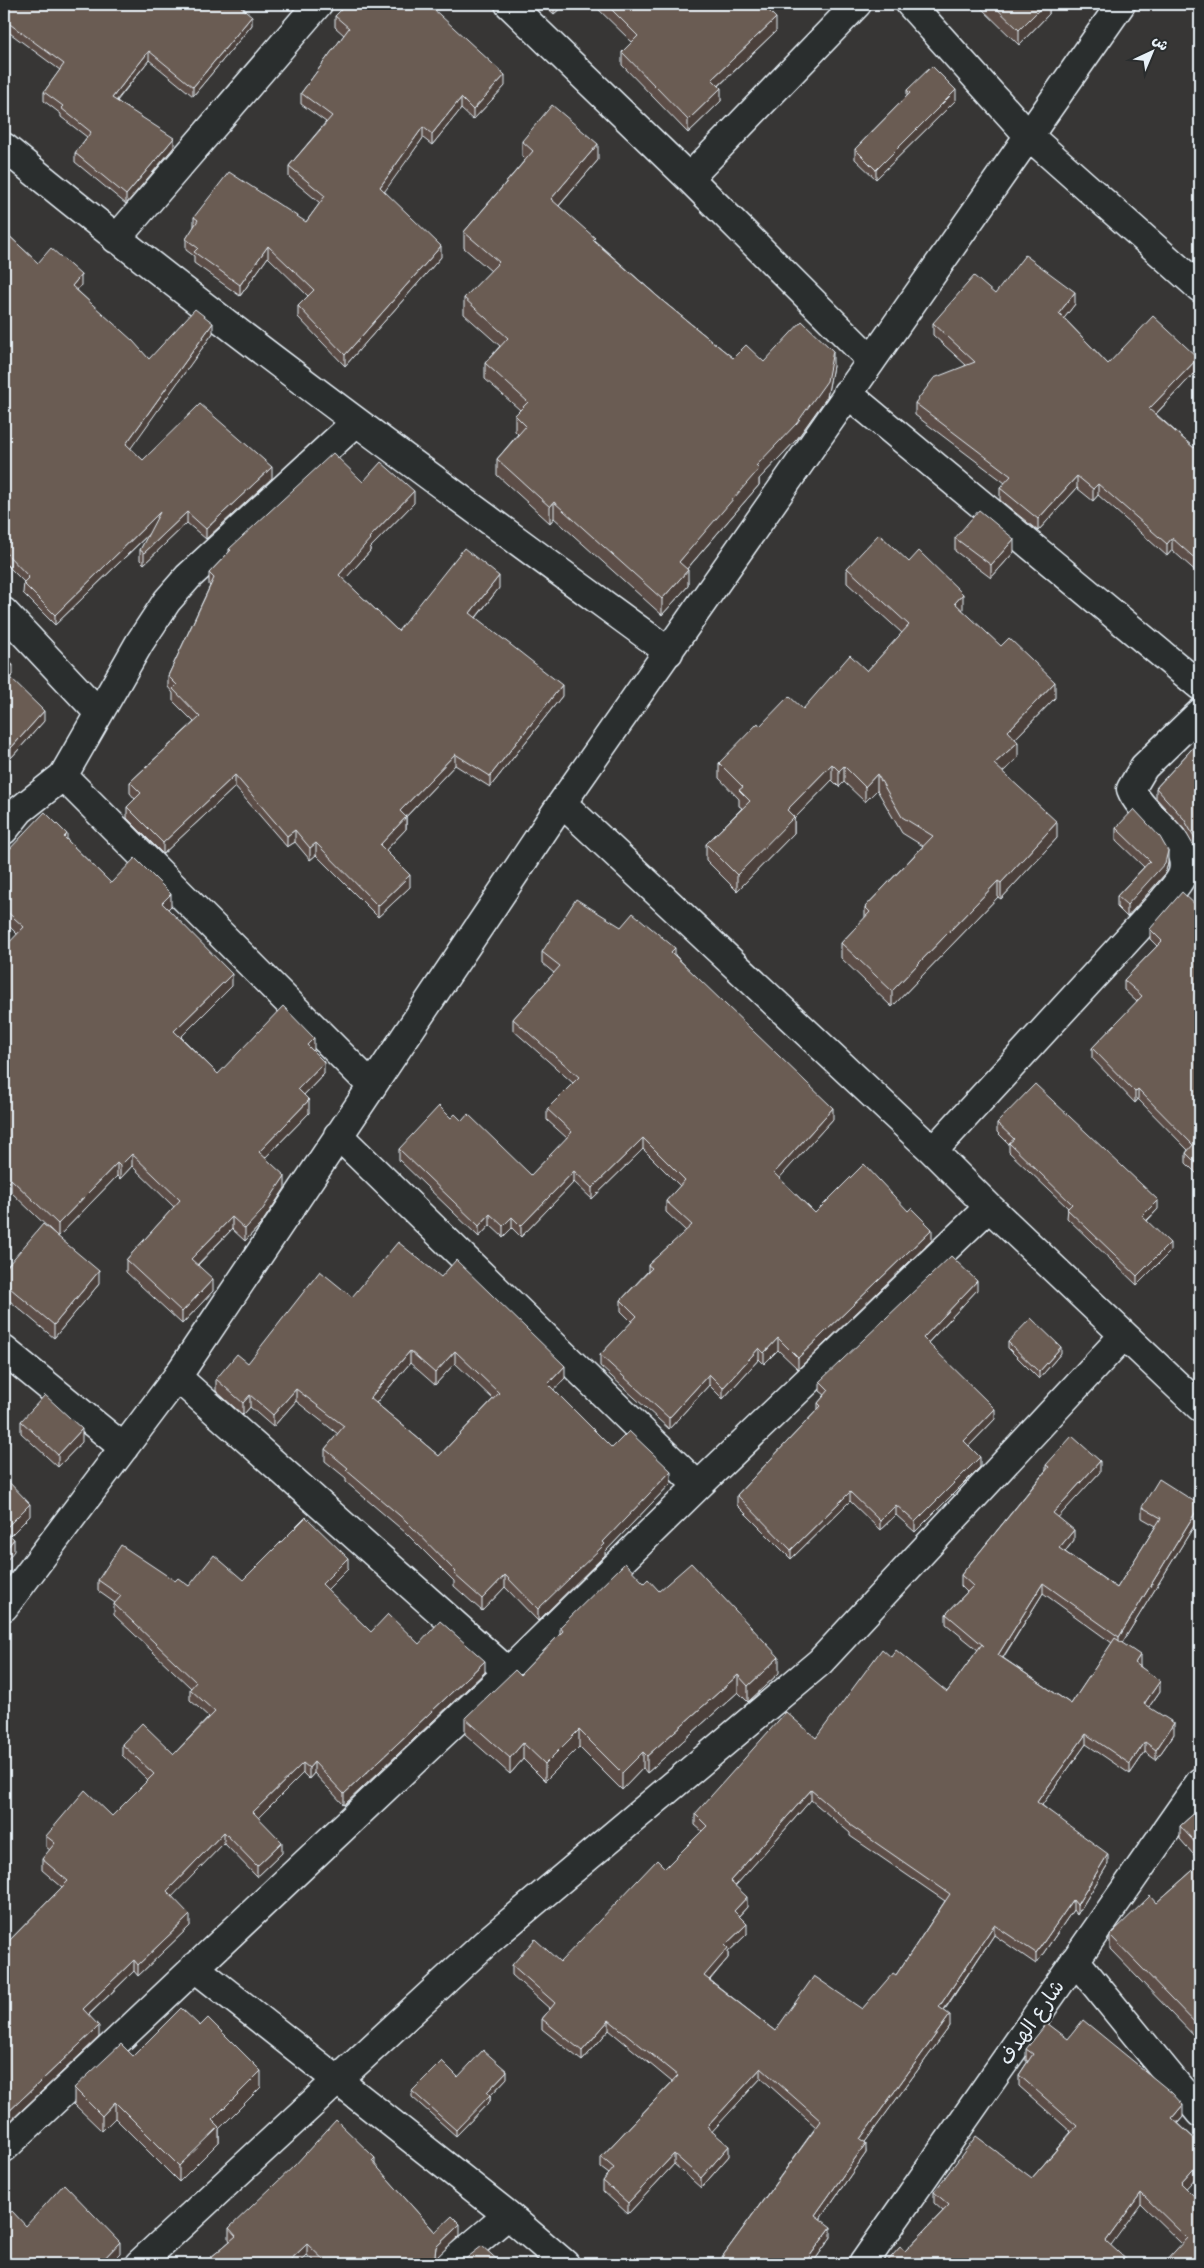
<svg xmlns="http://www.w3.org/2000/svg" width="1204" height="2268" font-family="Caveat,'Playpen Sans Arabic',sans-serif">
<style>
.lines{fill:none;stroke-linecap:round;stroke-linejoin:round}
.minor-casing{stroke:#e8f1f8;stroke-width:31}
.minor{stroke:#2a2d2e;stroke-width:28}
.wall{fill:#5c4e47;stroke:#e8f1f8;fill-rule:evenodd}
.shaded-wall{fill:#4b403a;stroke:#e8f1f8}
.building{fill:#6b5b53;stroke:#e8f1f8;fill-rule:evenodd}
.labels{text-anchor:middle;stroke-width:4;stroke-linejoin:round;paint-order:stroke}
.street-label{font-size:20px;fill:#e8f1f8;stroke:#2a2d2e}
</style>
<rect width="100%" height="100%" fill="#373635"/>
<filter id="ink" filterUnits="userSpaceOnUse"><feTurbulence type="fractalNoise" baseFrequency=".02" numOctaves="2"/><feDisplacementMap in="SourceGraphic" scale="10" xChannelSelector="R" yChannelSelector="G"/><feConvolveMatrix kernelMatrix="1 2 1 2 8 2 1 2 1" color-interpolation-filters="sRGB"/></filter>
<g filter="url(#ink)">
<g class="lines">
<defs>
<path id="minor" d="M509,4l180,174 182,182
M910,4l118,131 172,153
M4,147c215,177 440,340 665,505
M689,178l168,-174
M116,239l202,-235
M847,393l353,293
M4,612l94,100
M63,776l308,309
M562,803l371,348 56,56 211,200
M4,830l16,-20 43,-34 77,-134 27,-41 21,-24 167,-154
M338,1135l360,351
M933,1151l230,-250c6,-8 18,-19 20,-29 8,-31 -42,-56 -52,-83l13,-22 56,-54
M4,1350l120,98
M177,1377l331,295
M4,1607l173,-230 385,-574 559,-799
M1075,1960l125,153
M194,1967l314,248 57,49
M4,2148l504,-476 190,-186 291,-279
M139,2264l350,-324 331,-278 303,-326
M450,2264l58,-49
M863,2264l337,-482"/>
</defs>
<!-- minor casing -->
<use href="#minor" class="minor-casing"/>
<!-- minor -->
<use href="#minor" class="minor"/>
</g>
<!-- wall -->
<path class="wall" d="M4,4l239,5 9,16 -59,71 -44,-36 -32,41 57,46 -48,57 -51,-42v-9l12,-16 -26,-20v-3l-17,-13v-9l16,-22 -53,-39z
M543,4h22l-11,10z
M593,4h169l14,27 -57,55 2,15 -33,32 -66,-68v-13l10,-10z
M977,4h72v10l-30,31z
M335,16l170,70 -32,34 -12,-11 -29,36 -9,-7 -39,53 57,66 -96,109 -47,-49v-11l10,-10 -40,-39 -28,39 -46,-33v-7l-8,-6v-11l8,-12v-10l112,5 14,-19 -31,-26v-11l37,-44 -25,-18v-11l43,-58 -9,-8z
M907,90l49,10 -80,79 -21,-20v-10l52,-53z
M522,141l76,19 -39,46 36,35 70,62 68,55 31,4 69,4 -6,31 -30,42 -38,40v6l-72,84 1,17 -26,29 -108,-97 -4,5 -53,-48v-16l21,-25 -3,-3v-16l5,-5 -35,-31v-16l15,-17 -36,-32v-16l27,-27 -27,-23v-16l61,-72 -3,-3z
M4,231l34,32 43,22 -4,5 72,69 64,-26 -83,115 13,12 129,18 -66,61 -19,-16 -43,41 -4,-4v-10l9,-16 -94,91 -32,-32 1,-11 -20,-20z
M995,294l80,10 -11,14 44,46 90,5 -42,45 38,34 6,-7v134l-28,-25 -5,6 -69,-61 -5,6 -16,-13 -39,43 -38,-31v-12l5,-5 -90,-68v-12l51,-38 -33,-30v-12z
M363,482l51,21 -44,45v3l-26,29 54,51 101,-43 -23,30 86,78 -72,91 -35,-22 -49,52v12l-21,22 25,36 -32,30 -62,-62 -6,5 -15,-18 -8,5 -52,-60 -72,67 -36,-36v-11l8,-8 -5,-6v-11l64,-60 -21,-21v-8l-5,-6v-11l42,-90 -1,-1v-12l20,-21v-3z
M955,538l59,14 -23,26 -36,-27z
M909,562l54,47 -1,1 93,88 -40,41 3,19 -16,14 55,66 -56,61 -3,-2 -106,110 -51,-49v-15l24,-25v-11l58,-61 -21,-13 -25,-43 -12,12 -21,-20 -5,5 -7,-7 -38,39v14l-57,58 -31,-31v-16l36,-36 -3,-2v-7l-20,-21v-15l41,-37 43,-17 64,-38 35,-38 -55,-50v-15z
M4,656l9,19 -3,3 34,43 -33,37 -7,-6z
M1200,740v105l-4,5 -12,-21 -28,-31v-10z
M1116,828l52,35 -3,11 -38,43 -10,-10v-11l27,-29 -28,-27z
M67,840l44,43 60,23 -3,3 64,77 -51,51 37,37 96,-24 -1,1 11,23 -20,21 5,18 -44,45 20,30 -24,36 -16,17 -13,-12 -34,36 15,26 -31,33 -56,-52v-12l48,-53 -42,-41 -12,13 -3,-3 -59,61 41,47 -45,54 -50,-42v-26l52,-35 -45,-43 -7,7 13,-265 -13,-13v-66z
M1200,909v268l-14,-14v-10l2,-3 -50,-51 -3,4 -43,-45v-10l45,-46 -13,-12v-10l33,-34 -7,-7v-10z
M621,927l54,28 158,164 -54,59 36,35 117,27 -134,129 -20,-19 -14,14 -5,-5 -36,40 -14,-14 -40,44 -69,-63v-11l32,-33 -11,-11v-11l27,-29v-6l38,-34 -20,-19v-11l14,-15 -37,-37 -51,50 -18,-17 -53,55 -9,-9 -9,9 -13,-12 -11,12 -80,-77v-11l52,-31 11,3 69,54 36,-37 -20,-18v-11l26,-26 -60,-53v-11l41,-46 -12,-10v-11z
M997,1123l161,86 -11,12 23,31 -33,33 -70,-67 1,-10 -59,-56v-8l-12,-12z
M977,1290l-49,53 67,76 -26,27 11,21 -65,65 -19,-17 -16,15 -30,-29 -59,58 -54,-54v-10l81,-86v-6l7,-8 -5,-4v-10z
M352,1297l213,81 -12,12 59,58 59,35 -66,69v3l-67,66 -33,-34 -23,24 -28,-25v-5l-48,-48 -60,-51v-4l-21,-17v-12l13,-15 -42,-33 -23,26 -23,-20 -7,8 -27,-24v-12l32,-16zM410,1363l25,22 20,-22 38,36 -54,57 -63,-53z
M1008,1342l53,11 -22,26 -31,-31z
M21,1421l61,21 -24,25 -37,-34z
M1046,1465l54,7 -42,45 16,23 -9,12 52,36 39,-62 -14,-8v-11l58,-2v11l-78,127 38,48 -11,16 25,27 -18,26 -11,-8 -15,22 -44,-30 -44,61 66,59 -31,51 -4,-5 -37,54 -42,-29 -50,76 6,15 -85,116 1,11 -46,66 11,18 -19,27h-90v-7l94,-130 -55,-49 -49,53 17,25 -28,32 -27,-24 -46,50 -25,-23v-10l6,-7 -8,-6v-11l71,-75 -63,-52 -27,31 -40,-32v-10l8,-10 -38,-34v-10l48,-3 105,-94 37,-37 -7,-6v-11l121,-76 75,-81 56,35 31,-42 -32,-26v-10l21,-22 -6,-6v-11l85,-105zM1043,1593l69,50 -41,61 -68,-46zM811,1800l39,33v3l95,65 -49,74 -34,34 -87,22 -65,-51 18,-22v-6l19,-18 -8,-18 8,-9 -12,-21z
M348,1569l-21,21 44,42 48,12 66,28 -141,133 -30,-32 -5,6 -6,-6 -45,44 24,36 -25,24 -33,-34 -52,53 18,30 -52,50 -4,-5 -45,44 10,22 -95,90v-181l58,-59 -20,-17v-11l8,-9 -4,-3v-11l66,-20 36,-36 -26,-25v-11l52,10 35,-37 -19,-17v-11l1,-1 -77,-73v-11l1,-1 -17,-12v-11l77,1 14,5z
M644,1583l15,8 120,82 -31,29 -10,-10 -91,81 -4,-5 -21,22 -43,-43 -34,34 -22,-22 -13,15 -45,-40v-16l55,-43 40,-41v-7z
M1200,1808v54l-20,-23v-13z
M1200,1864v178l-90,-93v-14l46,-32z
M1068,2039l115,78 -5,6 22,21v29l-14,15 14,76 -18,-20 -41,-40 -236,47 38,-40 -9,-8v-11l98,-14 39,-46 -52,-46v-11l9,-14h-2v-12z
M133,2056l128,31 -42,42v13l-40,40 -64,-64 -13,13 -28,-27v-16z
M458,2077l49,1 -17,18v5l-34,35 -44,-39v-6z
M375,2165l60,67 25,3 -24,23 2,5 2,1h-123l-10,-9 -10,9h-94l27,-23 -1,-2v-11z"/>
<!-- shaded-wall -->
<path class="shaded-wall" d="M240,4h8l-9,10v-9z
M554,4h11l-11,10z
M1045,4h4v10l-30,31v-15z
M252,16v9l-59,71v-9z
M776,18v13l-64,61v-13z
M7,22v9l-3,3v-8z
M149,51v9l-37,46v-8z
M505,75v11l-32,34v-10z
M721,88v13l-33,32v-13z
M956,90v10l-80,79v-9z
M461,98v11l-29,36v-11z
M423,127v11l-43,60v-11z
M174,138v9l-48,57v-9z
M598,144v16l-47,55v-16z
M268,246v11l-28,39v-11z
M441,246v11l-96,109v-11z
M81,275v10l-9,11v-10z
M1075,292v12l-16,21v-12z
M213,323v10l-87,122v-11z
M833,351v15l-6,31 -30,42 -38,40v6l-80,93v-16l77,-96z
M1198,358v11l-49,52v-12z
M272,467v11l-66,61v-10z
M1077,476v12l-39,43v-12z
M1098,484v11l-5,6v-12z
M414,491v12l-44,45v3l-31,35v-11l30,-37z
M554,502v16l-4,5v-16z
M160,512v11l-105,102v-10z
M187,512v11l-43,41v-11z
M1172,538v12l-5,6v-12z
M1014,539v13l-23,26v-13z
M688,570v16l-26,29v-16z
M499,576v12l-29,37v-12z
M963,594v15l-8,10v-16z
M13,665v10l-8,8v-10z
M1055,682v16l-47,48v-15z
M562,685v11l-72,91v-11z
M44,711v10l-33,37v-10z
M1018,742v16l-24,22v-16z
M455,754v11l-55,58v-12z
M832,764v16l-38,39v14l-57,58v-16l50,-65z
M844,766v16l-5,5v-16z
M877,774v16l-12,12v-15z
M235,775v12l-72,67v-11z
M406,817v12l-26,27v-11z
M1057,822v16l-56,61v-16z
M295,830v12l-8,5v-11z
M67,834v12l-3,-9z
M1200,835v10l-4,5v-10z
M316,843v12l-6,5v-12z
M1168,851v12l-3,11 -38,43v-12z
M410,875v12l-32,30v-11z
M998,881v16l-106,110v-16z
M171,894v12l-9,9v-12z
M675,948v11l-4,-7z
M232,974v12l-58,58v-13z
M314,1038v12l-7,8v-13z
M324,1062v12l-26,27v-12z
M1138,1089v10l-3,4v-11z
M309,1100v13l-50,51v-12z
M833,1108v11l-59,65v-11z
M643,1138v11l-51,50v-11z
M132,1154v12l-12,13v-13z
M117,1163v13l-59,61v-13z
M574,1171v11l-53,55v-11z
M285,1176v12l-24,36 -16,17v-12z
M11,1179v13l-7,7v-12z
M1158,1200v9l-16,16v-9z
M490,1214v11l-11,12v-11z
M232,1217v12l-41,42v-12z
M512,1217v11l-9,9v-11z
M932,1229v11l-134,129v-11z
M1170,1243v9l-33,33v-9z
M99,1271v13l-45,54v-13z
M213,1279v12l-31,33v-12z
M977,1281v9l-54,58v-10z
M778,1338v12l-14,14v-11z
M1061,1347v6l-22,26v-7z
M759,1348v11l-36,40v-11z
M410,1351v12l-40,47v-12z
M455,1351v12l-20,22v-12z
M565,1366v12l-17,18v-12z
M709,1374v11l-40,44v-11z
M296,1389v12l-23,26v-12z
M250,1395v12l-7,8v-12z
M995,1409v10l-31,32v-10z
M82,1429v13l-24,25v-12z
M980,1457v10l-65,65v-10z
M1100,1461v11l-47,51v-10z
M671,1471v12l-66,69v3l-67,66v-12z
M850,1492v9l-59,58v-9z
M30,1504v12l-26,26v-12z
M896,1505v10l-16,15v-9z
M1200,1505v11l-81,132v-11z
M1074,1530v10l-15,19v-11z
M14,1539v12l-10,13v-12z
M348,1558v11l-26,26v-11z
M505,1575v12l-23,24v-12z
M1043,1583v10l-45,72v-10z
M1140,1655v11l-5,7v-10z
M779,1657v16l-31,29v-16z
M485,1661v11l-141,133v-11z
M738,1675v17l-91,81v-17z
M1160,1681v10l-16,23v-10z
M1174,1723v11l-18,26v-10z
M579,1730v17l-34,34v-17z
M1086,1734v10l-49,68v-10z
M1145,1742v10l-15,22v-10z
M523,1743v16l-13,15v-16z
M643,1752v16l-21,22v-17z
M314,1762v11l-5,6v-11z
M303,1763v10l-50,50v-11z
M811,1790v10l-81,92v-11z
M224,1832v11l-57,59v-11z
M282,1842v11l-25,24v-11z
M1108,1854v10l-31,51v-10z
M747,1897v10l-13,14v-10z
M1073,1900v10l-37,54v-11z
M190,1915v11l-52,50v-11z
M747,1924v10l-19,18v6l-24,28v-10l21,-31z
M994,1925v10l-55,82v-10z
M134,1960v11l-51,49v-11z
M950,2015v11l-90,123v-10z
M609,2020v10l-27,31v-10z
M99,2026v11l-95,90v-11z
M761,2068v10l-54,59v-10z
M261,2071v16l-42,42v13l-40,40v-16l33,-46z
M507,2071v7l-17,18v5l-34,35v-6l31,-38z
M115,2102v16l-13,13v-15z
M1183,2105v12l-11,12v-11z
M866,2143v10l-51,73v-11z
M729,2146v10l-28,32v-10z
M674,2154v10l-46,50v-11z
M375,2158v11l-3,-8z
M1200,2162v11l-19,21v-11z
M1141,2193v11l-35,48v-11z
M460,2224v11l-24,23 -1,-3 1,-8z
M831,2227v10l-19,27h-8z
M120,2242v11l-11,11h-10z
M307,2244v11l-10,9h-11z
M787,2258v6h-5z"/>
<!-- building -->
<path class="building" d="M4,4h236l-1,1 13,11 -59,71 -44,-36 -37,47 62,40 -48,57 -51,-42 16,-21 -30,-24 2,-2 -19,-14 20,-28 -57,-42 -3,4z
M347,4h81l77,71 -32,35 -12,-12 -29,36 -9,-7 -43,60 61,59 -96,109 -47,-49 16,-16 -46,-44 -28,39 -46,-33 4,-4 -12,-9 12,-19 -4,-3 35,-45 77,50 19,-26 -36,-30 43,-50 -31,-23 48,-65 -14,-12z
M606,4h156l14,14 -64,61 9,9 -33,32 -66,-68 16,-16z
M992,4h53l-26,26z
M932,66l24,24 -80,80 -21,-21 55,-56 -3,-3z
M552,105l46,39 -47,55 44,39 -2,2 72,63 68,55 13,-13 18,17 38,-41 31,30 -6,30 -30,42 -41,43 3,3 -80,93 9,8 -26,29 -108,-97 -4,5 -53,-48 29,-33 -11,-11 13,-13 -43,-39 23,-25 -44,-40 35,-36 -35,-30 69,-81 -11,-10z
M4,231l34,32 13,-15 30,27 -9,11 61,55 16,18 46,-50 18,14 -87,121 17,16 57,-56 72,63 -66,62 -19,-17 -43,41 -4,-3 20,-38 -105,103 -32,-32 6,-6 -25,-26z
M1025,255l50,37 -16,21 49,51 45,-48 45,42 -49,51 45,39 6,-7v122l-28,-25 -5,6 -69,-60 -5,5 -16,-13 -39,43 -38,-31 11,-12 -96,-73 19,-25 41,-16 -42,-39 41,-47 21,18z
M333,453l30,29 18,-20 33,29 -45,47 1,1 -31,36 59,56 66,-83 35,28 -29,37 92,72 -72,91 -35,-22 -55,57 6,6 -26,28 30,30 -32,31 -62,-63 -6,5 -15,-18 -8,6 -52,-61 -72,68 -36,-36 14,-14 -11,-11 70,-65 -27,-28 4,-4 -9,-9 46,-98 -5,-5 22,-23 -2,-1z
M979,510l35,29 -23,26 -36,-27z
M879,534l30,28 10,-11 44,43 -8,9 46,43 8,-8 46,44 -47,49 10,11 -24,22 63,58 -56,61 -3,-2 -106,110 -51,-48 29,-31 -5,-5 68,-71 -31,-19 -25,-43 -12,13 -21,-21 -5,5 -7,-7 -45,46 7,7 -57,58 -31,-31 44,-43 -11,-11 4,-3 -24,-24 39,-40 2,3 29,-30 14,13 47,-54 17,16 42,-46 -62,-57z
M4,656l9,9 -8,8 39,38 -33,37 -7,-7z
M1200,740v95l-4,5 -12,-21 -28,-31z
M1134,809l26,28 8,14 -3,12 -38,42 -10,-9 33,-35 -34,-33z
M45,812l22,22 -3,3 47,46 24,-25 36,36 -9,9 70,71 -58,57 44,43 65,-68 31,32 -7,7 17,17 -26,27 11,11 -50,52 26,24 -24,36 -16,17 -13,-12 -41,42 22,20 -31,33 -56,-52 54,-60 -48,-46 -12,12 -3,-3 -59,61 -47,-45 -7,8v-239l20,-21 -20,-18v-54z
M1182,892l18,17v258l-14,-14 7,-8 -55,-56 -3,3 -43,-44 50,-52 -18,-16 38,-39 -12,-12z
M576,899l45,28 12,-14 42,35 -4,4 162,156 -59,65 41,40 49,-49 44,47 3,-3 21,21 -134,129 -20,-20 -14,15 -5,-5 -36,40 -14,-14 -40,44 -69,-63 37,-39 -16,-16 31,-32 -4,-3 44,-40 -26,-24 19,-21 -42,-42 -51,50 -18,-17 -53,55 -9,-9 -9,9 -13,-12 -11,12 -80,-77 40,-43 12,12 4,-4 7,7 6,-7 63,61 41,-43 -25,-23 32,-32 -66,-58 47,-53 -18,-14z
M1035,1084l123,116 -16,16 28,27 -33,33 -70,-67 5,-5 -63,-61 5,-4 -17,-16z
M43,1224l56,47 -45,54 -50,-42v-13z
M398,1242l43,35 15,-17 109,106 -17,18 64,64 17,-17 42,40 -68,71 2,2 -67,65 -33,-34 -23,24 -28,-25 2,-2 -50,-51 -60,-51 2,-2 -23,-19 19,-23 -48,-37 -23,26 -23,-20 -7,8 -27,-24 21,-25 11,9 72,-92 32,26zM410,1351l25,22 20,-22 44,42 -60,63 -69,-58z
M951,1256l26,25 -54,57 72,71 -31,32 16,16 -65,65 -19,-17 -16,16 -30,-29 -59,58 -54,-55 84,-89 -3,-3 11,-13 -9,-9z
M1031,1318l30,29 -22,25 -31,-30z
M45,1395l37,34 -24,26 -37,-34z
M1072,1436l28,25 -47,52 21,17 -15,18 58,40 44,-70 -19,-11 17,-28 41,26 -81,132 -76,-54 -45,72 73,49 44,-66 25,17 -5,8 25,18 -16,23 30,19 -18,27 -11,-8 -15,22 -44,-30 -49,68 71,52 -31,51 -4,-5 -37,53 -42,-28 -55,82 11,8 -90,124 6,4 -51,72 16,12 -27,37h-9l-8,-6 -5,6h-50l-10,-7 99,-136 -60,-53 -54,59 22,19 -28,32 -27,-24 -46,49 -25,-22 11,-13 -13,-11 77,-81 -69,-56 -27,31 -40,-32 13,-16 -43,-38 23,-26 25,23 97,-102 8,8 42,-42 -12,-12 91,-102 30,26 66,-89 9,8 5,-7 51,42 35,-48 2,2 -38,-32 27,-28 -12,-11 88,-108 -3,-2zM811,1790l40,34 -1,1 100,69 -54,81 -3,-2 -31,36 -48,-33 -39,55 -71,-55 24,-28 -3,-3 22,-21 -13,-13 13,-14 -17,-16z
M4,1477l26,27 -26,26 10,9 -10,13z
M306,1517l42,41 -26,26 49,48 17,-18 31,30 21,-23 45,40 -141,133 -30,-32 -5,6 -6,-5 -50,49 29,30 -25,24 -33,-34 -57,59 23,24 -52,50 -4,-5 -51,49 16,17 -95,90v-170l64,-65 -26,-22 13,-16 -9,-7 39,-46 27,26 42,-42 -32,-30 20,-21 32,31 41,-42 -25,-23 6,-7 -82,-78 7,-8 -23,-16 23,-35 54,36 3,-3 11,8 25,-31 29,25z
M625,1563l19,20 4,-4 11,12 32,-28 88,94 -31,29 -10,-11 -91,81 -4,-4 -21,21 -43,-43 -34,34 -22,-21 -13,15 -45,-40 50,-48 5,5 43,-44 -3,-4z
M1200,1808v40l-20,-22z
M1200,1864v164l-90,-93 40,-39 6,7z
M181,2008l19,18 8,-8 53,53 -49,49 7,7 -40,39 -64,-64 -13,14 -28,-28 47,-44 12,12z
M1083,2020l89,73 11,12 -11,13 28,26v18l-19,21 19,19v62h-37l24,-26 -46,-45 -35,48 25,23h-246l15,-17 5,4 44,-46 -15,-13 42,-56 56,42 45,-52 -58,-51 14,-21 -7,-5 21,-26 21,16z
M483,2050l24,21 -20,21 3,3 -34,35 -44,-39 30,-30 16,16z
M336,2120l39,38 -3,3 63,71 17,-16 8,8 -24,23 -1,8 3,8 2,1h-112l-21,-20 -21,20h-83l33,-28 -7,-8 66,-63z
M64,2184l56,58 -21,22h-95v-46l8,-7 14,15z
M482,2246l20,18h-43z"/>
</g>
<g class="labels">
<!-- street labels -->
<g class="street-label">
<text transform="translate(1031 2022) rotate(-55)" y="7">شارع الهدف</text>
</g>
</g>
<!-- margin -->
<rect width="1204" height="2268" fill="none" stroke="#2a2d2e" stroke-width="20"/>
<rect x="10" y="10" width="1184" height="2248" fill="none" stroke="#e8f1f8" stroke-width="2" filter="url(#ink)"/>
<!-- north arrow -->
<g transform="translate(1152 52) rotate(44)" stroke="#2a2d2e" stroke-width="4" paint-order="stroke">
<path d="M0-4L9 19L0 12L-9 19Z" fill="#e8f1f8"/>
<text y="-8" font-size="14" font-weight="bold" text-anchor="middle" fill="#e8f1f8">ش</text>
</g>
</svg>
